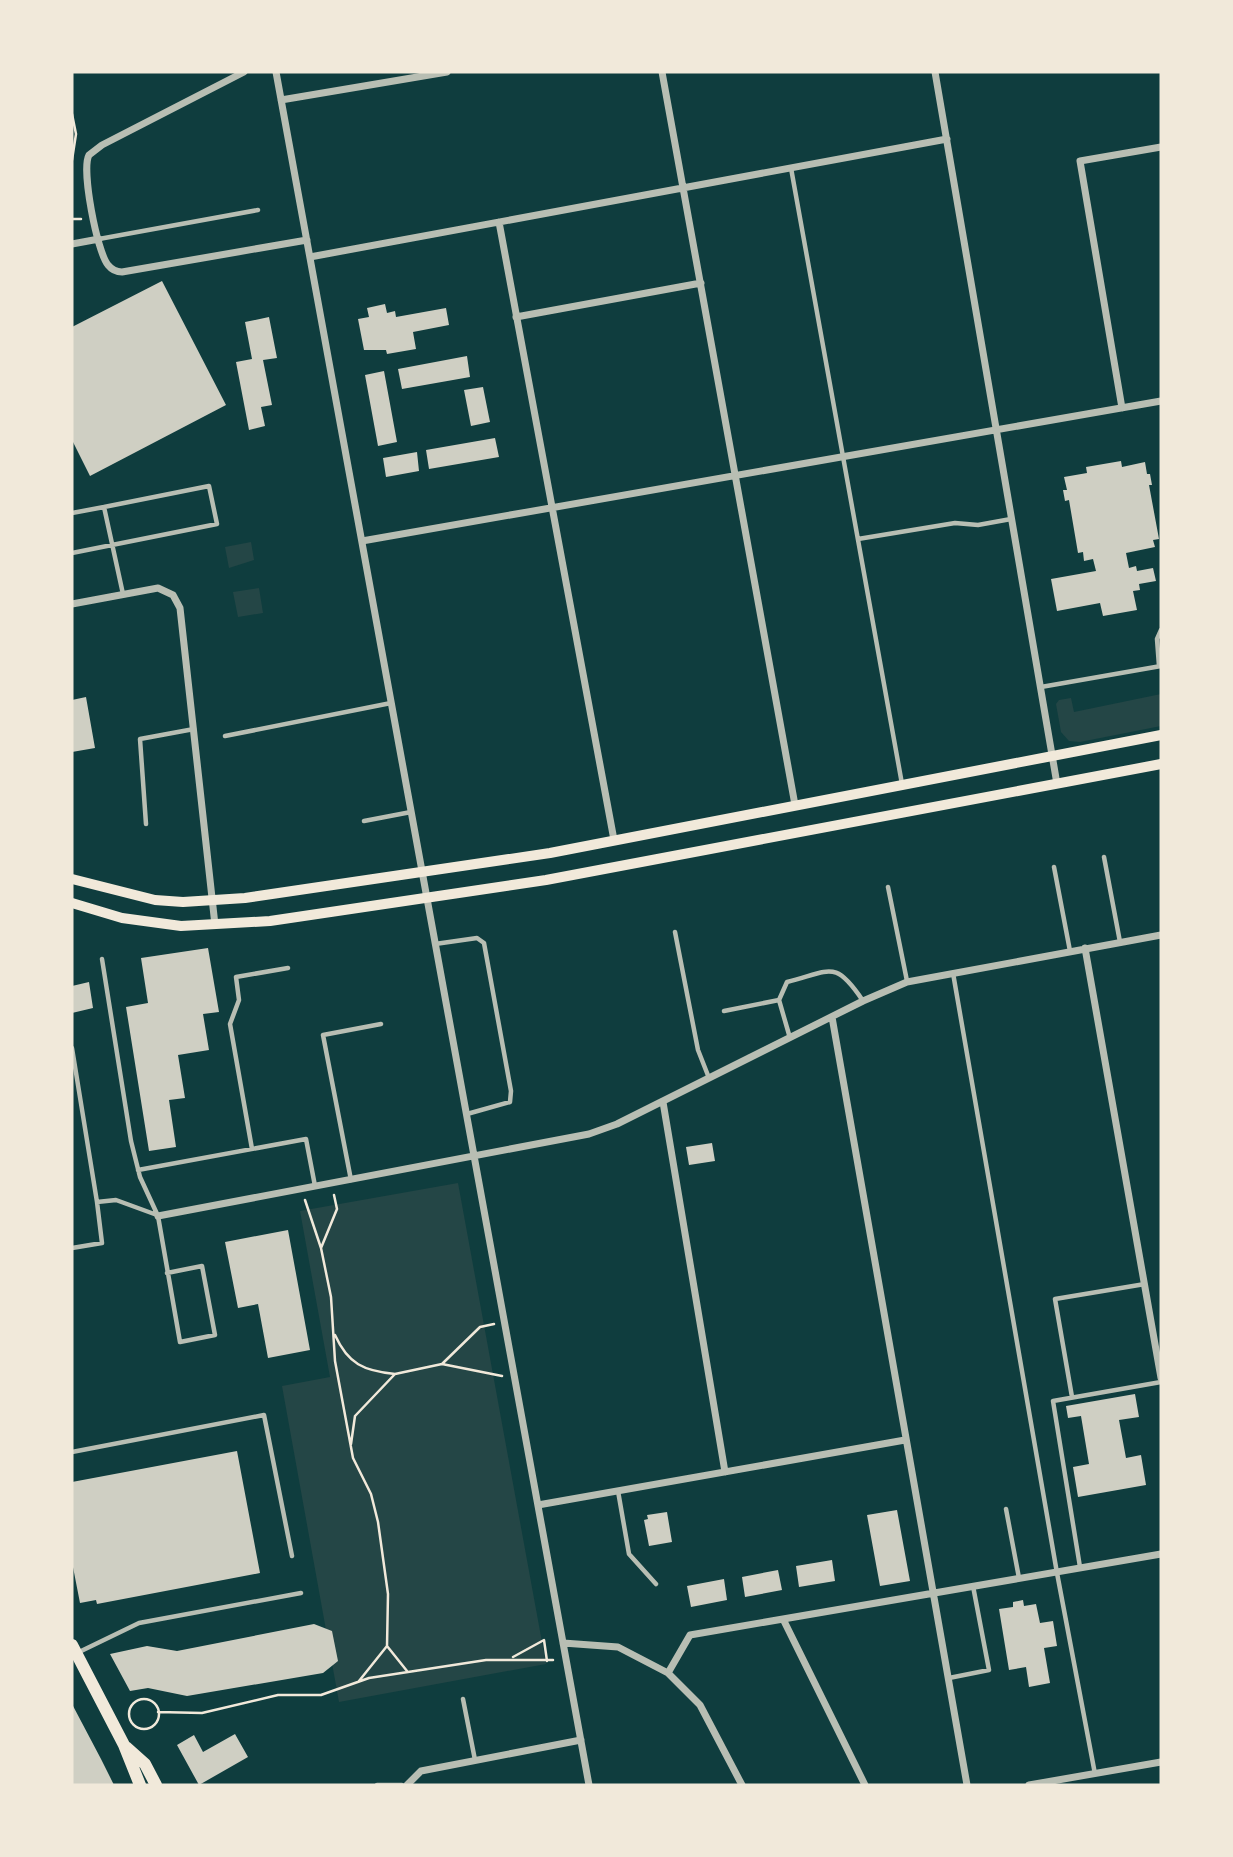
<svg xmlns="http://www.w3.org/2000/svg" width="1233" height="1857" font-family="Cabin,sans-serif">
<style>
.green{fill:#244646}
.building{fill:#cfcfc3}
.lines{fill:none;stroke-linecap:round;stroke-linejoin:round}
.path{stroke:#f1e9da;stroke-width:2.5}
.service{stroke:#b8beb3;stroke-width:4.5}
.minor{stroke:#b8beb3;stroke-width:7}
.secondary{stroke:#f1e9da;stroke-width:10}
.primary{stroke:#f1e9da;stroke-width:12}
</style>
<rect width="100%" height="100%" fill="#0f3d3e"/>
<!-- green -->
<path class="green" d="M251,542l3,18 -25,8 -4,-21z
M259,588l4,25 -25,4 -5,-25z
M1161,694v32l-81,16 -11,-1 -8,-9 -5,-28 3,-4 12,-2 3,14z
M458,1183l88,481 -207,38 -57,-316 48,-9 -30,-166z"/>
<!-- building -->
<path class="building" d="M162,281l64,124 -136,71 -18,-36v-113z
M385,304l2,9 8,-2 1,6 50,-9 3,17 -36,7 3,17 -29,5 -1,-4h-22l-6,-31 11,-2 -2,-9z
M269,317l8,41 -14,2 9,45 -11,2 4,19 -16,4 -13,-68 16,-3 -7,-37z
M467,356l3,21 -68,12 -4,-20z
M384,371l13,71 -19,4 -13,-71z
M483,387l7,35 -19,4 -7,-36z
M495,438l4,19 -70,12 -3,-19z
M417,452l2,19 -33,6 -3,-19z
M1121,461l1,6 23,-5 2,12h3l2,11h-3l10,54 -6,1 2,7 -29,6 3,15 7,-2 1,5 16,-3 3,13 -17,3 1,6 -7,1 4,19 -34,6 -3,-13 -43,8 -6,-32 45,-8 -3,-12 -9,2 -1,-9 -5,1 -9,-53 -4,1 -2,-11h4l-3,-13 23,-4 -1,-6z
M86,697l9,51 -23,4v-52z
M208,948l11,64 -16,2 6,36 -31,5 7,43 -16,2 7,47 -27,4 -23,-144 22,-4 -7,-45z
M89,982l4,26 -21,5v-27z
M712,1143l3,18 -26,4 -3,-18z
M288,1230l22,120 -42,8 -10,-54 -20,4 -13,-66z
M1135,1394l4,23 -20,3 7,38 15,-3 5,30 -68,12 -5,-30 16,-3 -8,-48 -13,2 -2,-12z
M237,1451l23,122 -163,31 -1,-4 -16,3 -8,-41v-80z
M897,1510l13,71 -30,5 -13,-71z
M667,1512l5,30 -23,4 -5,-26 4,-1 -1,-4z
M832,1560l3,21 -36,6 -3,-21z
M778,1570l4,20 -37,7 -3,-20z
M724,1579l3,21 -36,7 -4,-21z
M1023,1600l1,6 12,-2 4,19 13,-2 4,25 -13,2 6,35 -21,4 -3,-20 -17,3 -10,-61 14,-2v-5z
M314,1624l18,7 6,30 -15,12 -136,23 -39,-8 -18,3 -20,-37 37,-8 30,5z
M72,1704l29,55 13,26h-42z
M235,1734l13,23 -49,28 -22,-40 17,-10 9,17z"/>
<g class="lines">
<!-- path -->
<path class="path" d="M72,114l4,20 -4,26
M72,219h9
M305,1200l16,48 10,49 4,64 18,97 18,36 7,28 10,72 -1,52 20,25
M321,1248l16,-39 -3,-14
M335,1335c13,29 29,36 60,39
M442,1364l38,-37 14,-3
M351,1444l4,-28 40,-42 47,-10 60,12
M513,1657l31,-17 3,21
M359,1681l28,-35
M129 1714a15 15 0 1 1 30 0a15 15 0 1 1-30 0Z
M158,1712l44,1 76,-18h43l48,-17 117,-18h67"/>
<!-- service -->
<path class="service" d="M791,168l111,616
M99,239l159,-29
M72,513l32,-6
M858,539l97,-16 23,2 33,-6
M72,553l145,-29 -8,-38 -105,21 19,87
M1159,666l-2,-27 4,-9
M1041,687l120,-21
M225,736l166,-33
M364,821l47,-9
M146,824l-6,-85 54,-10
M1104,857l16,85
M1054,867l16,84
M888,887l19,94
M675,932l23,118 11,28
M435,944l42,-6 7,5 27,148 -1,11 -43,12
M102,959l29,182 9,36 18,39 22,126 35,-7 -13,-69 -35,7
M953,973l104,600 38,201
M724,1011l55,-11
M790,1038l-11,-38 8,-18c44,-11 48,-23 76,19
M72,1048l25,154 19,-2 41,15
M252,1149l-22,-125 9,-24 -3,-23 52,-9
M138,1170l168,-31 9,47
M351,1180l-28,-145 58,-11
M72,1248l30,-5 -5,-41
M1072,1397l-17,-98 90,-15
M72,1452l192,-37 28,141
M618,1491l11,63 27,30
M1006,1509l13,69
M1080,1567l-27,-166 108,-19
M77,1653l62,-30 162,-30
M949,1678l40,-8 -16,-84
M463,1699l12,61
M377,1785h25"/>
<!-- minor -->
<path class="minor" d="M244,72l-142,73 -13,10c-8,14 8,97 19,110 4,5 8,7 14,7l185,-32
M276,72l313,1713
M662,72l133,733
M935,72l122,712
M281,100l166,-28
M499,222l115,618
M72,244l27,-5
M310,257l637,-118
M516,317l185,-34
M1122,408l-42,-247 81,-14
M362,541l799,-140
M72,604l86,-16 15,7 7,13 35,317
M1085,948l76,430
M832,1017l135,768
M663,1102l62,370
M158,1216l431,-82 28,-10 246,-123 44,-19 254,-47
M538,1505l367,-65
M784,1621l81,164
M563,1643l55,4 50,26 32,32 42,80
M668,1673l22,-38 471,-81
M407,1785l14,-14 160,-31
M1029,1785l132,-23"/>
<!-- secondary -->
<path class="secondary" d="M72,879l83,21 28,2 62,-4 305,-45 611,-118
M72,903l50,15 59,8 89,-5 276,-41 615,-116"/>
<!-- primary -->
<path class="primary" d="M72,1645l52,100 16,40
M126,1747l19,17 11,21"/>
</g>
<!-- border -->
<rect width="1233" height="1857" fill="none" stroke="#f1e9da" stroke-width="147"/>
</svg>
